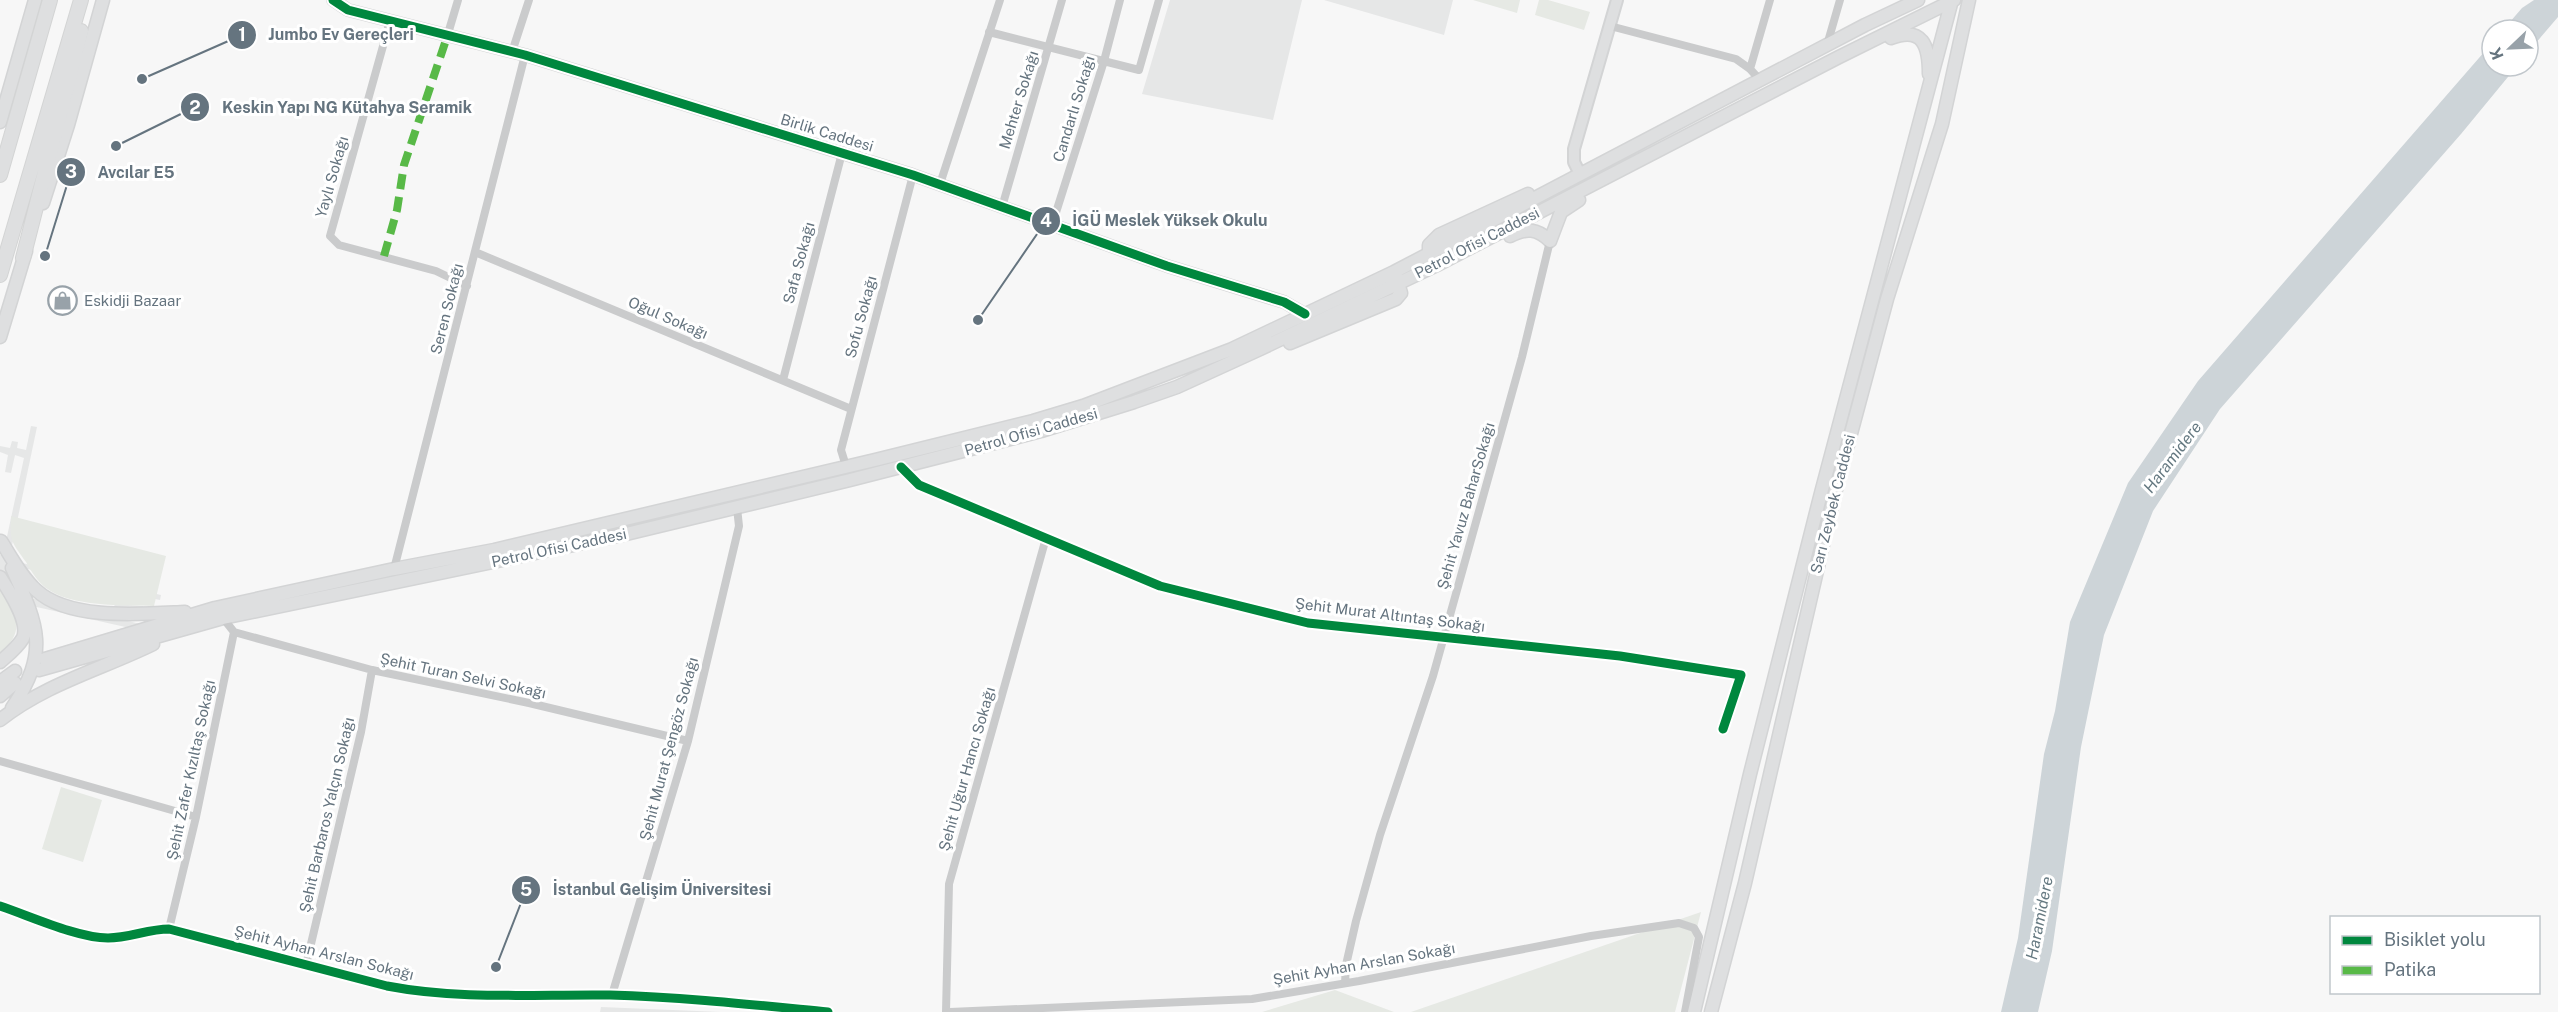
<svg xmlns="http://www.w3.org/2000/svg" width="2558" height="1012" font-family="'Public Sans',sans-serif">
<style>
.built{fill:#e6e7e7;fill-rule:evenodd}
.grass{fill:#e6e9e4}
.water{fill:#cdd4d8}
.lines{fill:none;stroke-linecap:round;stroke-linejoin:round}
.secondary-casing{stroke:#d3d4d5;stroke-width:14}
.primary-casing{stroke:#d3d4d5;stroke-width:15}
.highway-casing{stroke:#d3d4d4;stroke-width:16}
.street{stroke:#cacbcc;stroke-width:8}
.secondary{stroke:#dedfe0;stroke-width:10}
.primary{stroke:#dedfe0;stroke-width:12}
.highway{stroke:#dedfe0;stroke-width:14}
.quiet{stroke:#58b947;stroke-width:8;stroke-dasharray:15 8;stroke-linecap:butt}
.cycleway-casing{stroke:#fff;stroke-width:13}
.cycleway{stroke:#00873e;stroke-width:9}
.labels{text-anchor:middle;stroke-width:6;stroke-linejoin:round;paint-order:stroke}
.street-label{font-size:15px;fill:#65747f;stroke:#fff}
.poi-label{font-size:15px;fill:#65747f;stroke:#fff;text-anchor:start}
.water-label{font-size:16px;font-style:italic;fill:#657981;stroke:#fff}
.leader{fill:none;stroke:#65747f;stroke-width:2}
.callout-dot{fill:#65747f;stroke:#fff;stroke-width:2}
.mark-label{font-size:18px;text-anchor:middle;font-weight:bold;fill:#fff}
.callout-label{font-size:16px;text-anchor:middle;font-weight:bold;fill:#65747f;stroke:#fff;stroke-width:6;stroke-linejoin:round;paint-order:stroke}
</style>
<rect width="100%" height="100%" fill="#f7f7f7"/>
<!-- built -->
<path class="built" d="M1170,0h132l-29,120 -131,-26z
M1324,0h129l-9,35z
M31,426l6,1 -28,133 152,35 -1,5 -30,-6 -2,11 15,1 2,4 -19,2 -2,8 29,7 -1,6 -151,-34 -1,4v-48h3l21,-97 -9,-3 -4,18 -6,-1 3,-17 -8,-3v-6l10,2 2,-7 6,1 -1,6 9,2zM24,568l99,25 -8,9 -1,6 4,11 -100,-24z
M601,1007l120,5h-121z"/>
<!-- grass -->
<path class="grass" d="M1473,0h47l-3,13z
M1539,0h9l42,12 -6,18 -49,-15z
M11,516l155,40 -12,50c-31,-1 -83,1 -108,-18 -9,-7 -15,-17 -20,-26 -15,-21 -16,-20 -15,-46z
M0,588c16,27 27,42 0,65z
M61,787l41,13 -19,62 -41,-13z
M1701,912l-26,100h-264z
M1335,990l59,22h-133h1z"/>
<!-- water -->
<path class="water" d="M2534,0h24v17l-30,35v-22h-25l19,-22z
M2492,43v23h25l-56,68 -241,275 -67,102 -49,124 -23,112 -29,204 -14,61h-37l17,-74 26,-184 11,-43 15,-89 58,-139 70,-102z"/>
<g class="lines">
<defs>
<path id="secondary" d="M333,0l15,10 177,45 388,120 254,91 117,36 21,12
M1580,174l-6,-12v-13l43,-149"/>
<path id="primary" d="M1891,38c32,-12 38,8 38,36
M0,122l35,-122
M43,203l25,-78 35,-125
M1510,236c16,-8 27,-8 40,5l11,-29 18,-12
M1432,259l-3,-5v-9l10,-10 89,-41
M0,337l26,-86
M1290,343l106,-44 5,-6 -5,-17
M1,541c10,16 20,35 35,49 33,31 107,24 149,22
M0,577c8,13 30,44 23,61 -5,9 -15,17 -23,24
M45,659l170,-51 179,-39 100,-19 381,-90 158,-39 50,-15 149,-57 162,-77 471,-247 53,-25
M39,670l184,-52 399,-83 228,-55 191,-49 93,-29 43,-15 81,-37 179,-85 402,-208 115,-57
M0,682l15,-11
M0,696l15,-13
M12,708c38,-57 26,-82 0,-140
M0,720c45,-36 102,-51 153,-76
M1694,1012l56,-238 71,-281 131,-493
M1711,1012l34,-129 89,-386 53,-198 55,-175 27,-124"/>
<path id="highway" d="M0,175l50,-175
M23,258l58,-227
M0,275l81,-275"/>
</defs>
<!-- secondary casing -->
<use href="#secondary" class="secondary-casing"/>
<!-- primary casing -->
<use href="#primary" class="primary-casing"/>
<!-- highway casing -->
<use href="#highway" class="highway-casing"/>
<!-- street -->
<path class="street" d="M390,21l-60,215 9,9 97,26 31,15
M1610,26l126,33 14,10 10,11
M989,32l150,38 20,-70
M447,37l11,-37
M1827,45l13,-45
M512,52l17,-52
M1750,69l20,-69
M940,184l60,-184
M1002,207l60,-207
M1052,225l52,-164 16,-61
M475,252l376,157
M783,380l59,-227
M846,466l-5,-16 72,-275
M901,467l18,18 241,101 148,37 312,33 121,19 -18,54
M394,569l131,-514
M234,632l138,38 157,33 159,38
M0,761l196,56
M0,906c30,10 78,32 108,32 21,0 40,-9 61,-9l218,57c73,14 149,8 223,9 73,2 146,10 218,17
M169,929l27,-112 38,-185 -11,-14
M306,965l55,-233 11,-62
M1345,983l1,-18 10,-44 24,-86 53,-159 89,-319 28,-116
M612,995l76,-254 51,-215 -2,-18
M946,1012l3,-128 97,-346
M950,1012l302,-13 107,-18 232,-45 88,-13 15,5 5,9 -14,75"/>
<!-- secondary -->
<use href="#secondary" class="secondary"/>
<!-- primary -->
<use href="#primary" class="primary"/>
<!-- highway -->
<use href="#highway" class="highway"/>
<!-- quiet -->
<path class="quiet" d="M384,256l13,-46 7,-45 43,-128"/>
<defs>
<path id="cycleway" d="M333,0l15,10 177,45 388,120 254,91 117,36 21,12
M901,467l18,18 241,101 148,37 312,33 121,19 -18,54
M0,906c30,10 78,32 108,32 21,0 40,-9 61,-9l218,57c73,14 149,8 223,9 73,2 146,10 218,17"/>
</defs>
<!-- cycleway casing -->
<use href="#cycleway" class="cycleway-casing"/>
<!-- cycleway -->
<use href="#cycleway" class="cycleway"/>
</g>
<!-- icons -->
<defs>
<symbol id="shop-ring" viewBox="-11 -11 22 22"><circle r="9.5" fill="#fff" stroke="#98a2a9" stroke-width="1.5"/><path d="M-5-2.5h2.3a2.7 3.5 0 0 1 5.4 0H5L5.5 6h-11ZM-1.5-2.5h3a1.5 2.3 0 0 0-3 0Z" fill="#98a2a9"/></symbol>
</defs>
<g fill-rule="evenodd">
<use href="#shop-ring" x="46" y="284" width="33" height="33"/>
</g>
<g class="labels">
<!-- street labels -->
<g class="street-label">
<text transform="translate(1019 100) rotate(-73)" y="5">Mehter Sokağı</text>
<text transform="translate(1074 109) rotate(-73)" y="5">Candarlı Sokağı</text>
<text transform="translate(827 133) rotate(17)" y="5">Birlik Caddesi</text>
<text transform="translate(332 177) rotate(-74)" y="5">Yaylı Sokağı</text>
<text transform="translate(1477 243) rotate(-27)" y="5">Petrol Ofisi Caddesi</text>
<text transform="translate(799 263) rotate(-75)" y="5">Safa Sokağı</text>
<text transform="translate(447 309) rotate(-76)" y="5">Seren Sokağı</text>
<text transform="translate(861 317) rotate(-75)" y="5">Sofu Sokağı</text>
<text transform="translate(668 318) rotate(23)" y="5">Oğul Sokağı</text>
<text transform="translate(1031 432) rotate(-16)" y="5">Petrol Ofisi Caddesi</text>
<text transform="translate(1833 504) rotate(-76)" y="5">Sarı Zeybek Caddesi</text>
<text transform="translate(1466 506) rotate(-74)" y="5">Şehit Yavuz BaharSokağı</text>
<text transform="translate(559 548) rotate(-12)" y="5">Petrol Ofisi Caddesi</text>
<text transform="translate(1390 615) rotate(7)" y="5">Şehit Murat Altıntaş Sokağı</text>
<text transform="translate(463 676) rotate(12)" y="5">Şehit Turan Selvi Sokağı</text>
<text transform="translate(669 749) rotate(-75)" y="5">Şehit Murat Şengöz Sokağı</text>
<text transform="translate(967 769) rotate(-74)" y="5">Şehit Uğur Hancı Sokağı</text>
<text transform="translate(191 770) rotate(-78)" y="5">Şehit Zafer Kızıltaş Sokağı</text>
<text transform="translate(327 815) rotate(-77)" y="5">Şehit Barbaros Yalçın Sokağı</text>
<text transform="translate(324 953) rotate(14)" y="5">Şehit Ayhan Arslan Sokağı</text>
<text transform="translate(1364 964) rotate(-10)" y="5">Şehit Ayhan Arslan Sokağı</text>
</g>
<!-- poi labels -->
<g class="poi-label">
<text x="84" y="306">Eskidji Bazaar</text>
</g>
<!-- water labels -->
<g class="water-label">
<text transform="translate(2172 457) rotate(-53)" y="6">Haramidere</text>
<text transform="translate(2039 918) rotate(-79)" y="6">Haramidere</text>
</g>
</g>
<!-- callouts -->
<path class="leader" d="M142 79L242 35M116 146L195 107M45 256L71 172M978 320L1046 221M496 967L526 890"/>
<g class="callout-dot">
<circle cx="142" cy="79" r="6"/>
<circle cx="116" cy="146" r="6"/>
<circle cx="45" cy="256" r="6"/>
<circle cx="978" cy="320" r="6"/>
<circle cx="496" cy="967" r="6"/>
<circle cx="242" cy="35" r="15"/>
<circle cx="195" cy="107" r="15"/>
<circle cx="71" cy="172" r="15"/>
<circle cx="1046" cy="221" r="15"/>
<circle cx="526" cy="890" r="15"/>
</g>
<g class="mark-label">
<text x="242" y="41">1</text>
<text x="195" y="114">2</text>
<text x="71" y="178">3</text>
<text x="1046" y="227">4</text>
<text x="526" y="896">5</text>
</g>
<g class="callout-label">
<text x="341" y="40">Jumbo Ev Gereçleri</text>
<text x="347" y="113">Keskin Yapı NG Kütahya Seramik</text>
<text x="136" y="178">Avcılar E5</text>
<text x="1170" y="226">İGÜ Meslek Yüksek Okulu</text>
<text x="662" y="895">İstanbul Gelişim Üniversitesi</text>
</g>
<!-- legend -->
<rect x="2330" y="916" width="210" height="78" fill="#ffffff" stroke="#c1c7cc" stroke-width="1.5"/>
<rect x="2342" y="936" width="30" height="9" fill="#00873e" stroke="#c1c7cc" stroke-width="1.5"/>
<text x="2384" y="946" font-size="18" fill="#65747f">Bisiklet yolu</text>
<rect x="2342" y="966" width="30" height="9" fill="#58b947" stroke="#c1c7cc" stroke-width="1.5"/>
<text x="2384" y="976" font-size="18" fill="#65747f">Patika</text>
<!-- north arrow -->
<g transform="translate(2510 48) rotate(247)"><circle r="28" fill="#ffffff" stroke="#c1c7cc" stroke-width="1.5"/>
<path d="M0-4.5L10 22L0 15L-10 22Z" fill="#98a2a9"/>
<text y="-9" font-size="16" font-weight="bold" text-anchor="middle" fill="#65747f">K</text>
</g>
</svg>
